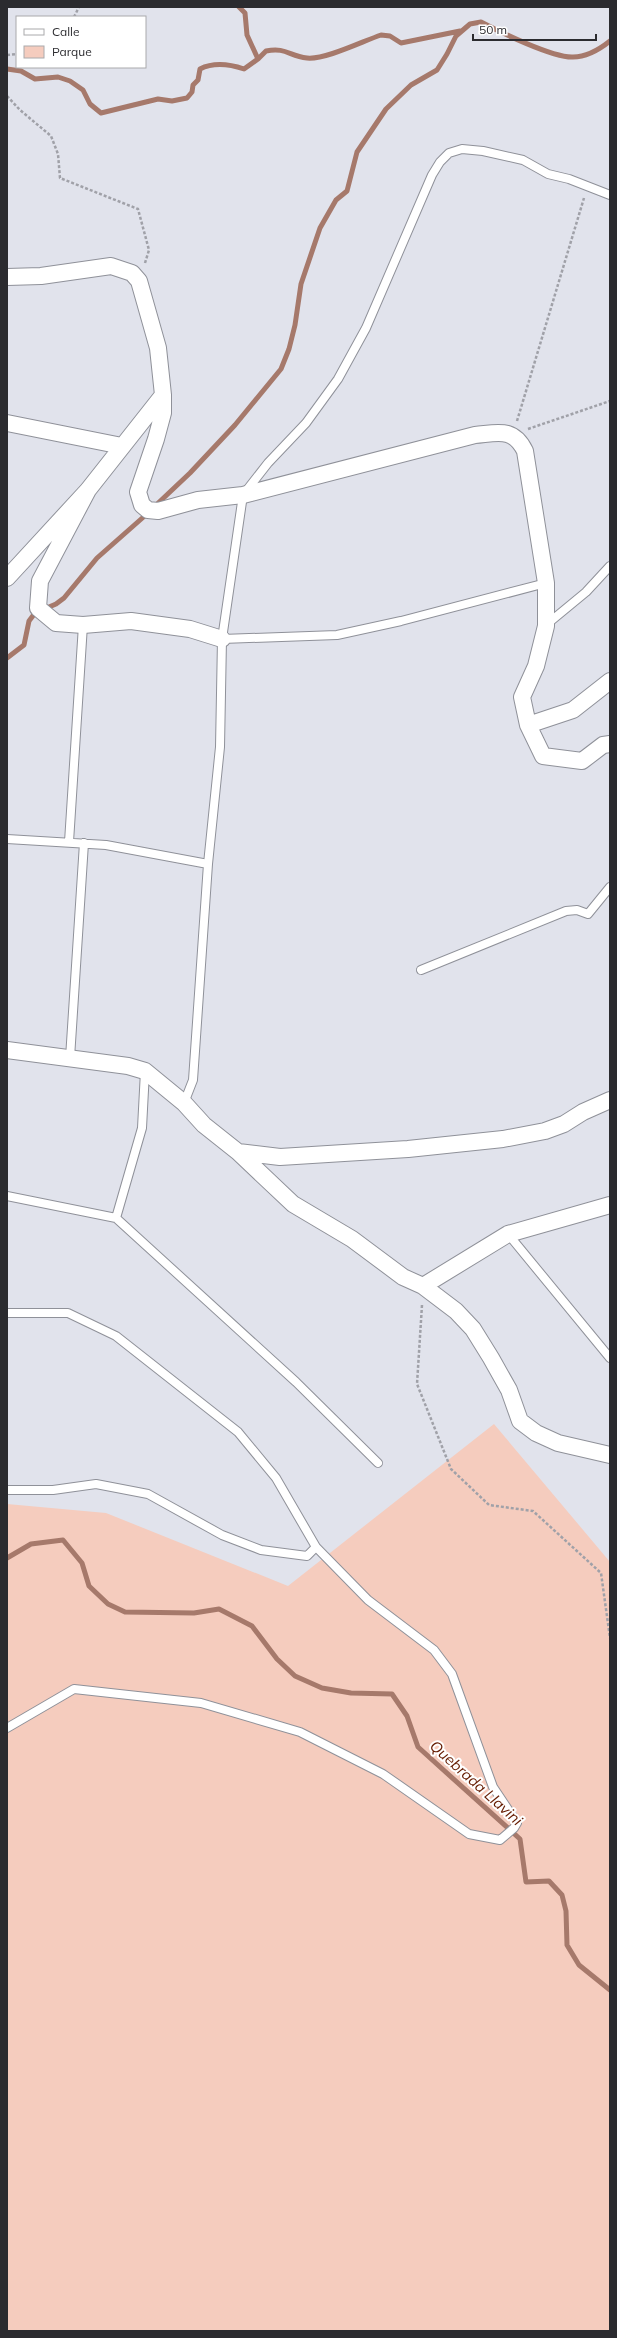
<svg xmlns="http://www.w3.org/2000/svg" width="617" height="2338" font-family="Mulish,sans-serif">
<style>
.green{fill:#f5ccbe}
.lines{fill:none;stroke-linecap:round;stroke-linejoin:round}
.stream{stroke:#a6796b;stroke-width:5}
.lane-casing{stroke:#8f9199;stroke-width:10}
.street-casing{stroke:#8f9199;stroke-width:18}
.path{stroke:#a0a1a8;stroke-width:2.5;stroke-dasharray:3 2;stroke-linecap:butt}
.lane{stroke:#fff;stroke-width:8}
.street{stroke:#fff;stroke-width:16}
.labels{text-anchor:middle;stroke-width:4;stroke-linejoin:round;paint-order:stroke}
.water-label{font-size:15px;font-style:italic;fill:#651b00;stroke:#fff}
</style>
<rect width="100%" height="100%" fill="#e1e3ec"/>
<!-- green -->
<path class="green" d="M494,1424l116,138v769h-603v-827l99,9 182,73z"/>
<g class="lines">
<!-- stream -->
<path class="stream" d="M239,7l6,6 2,22 11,24
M7,69l14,2 14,8 23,-2 12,4 13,9 7,14 11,9 57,-14 14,2 15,-3 5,-6 1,-7 5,-5 2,-11c14,-7 29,-5 44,0l14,-10 8,-8c20,-4 23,5 41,7 18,2 56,-17 74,-23l9,1 11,7 59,-12
M154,507l36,-34 45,-48 46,-56 8,-20 6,-24 6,-41 19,-56 16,-28 11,-9 10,-39 29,-43 25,-24 26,-15 10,-16 9,-18 14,-12 11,-2c19,10 72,36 92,35 14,0 27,-8 37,-16
M7,658l17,-13 5,-24 6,-8 21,-9 8,-6 33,-40 51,-45
M7,1558l24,-14 32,-4 19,23 7,23 19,18 17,8 69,1 25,-4 33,17 25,33 18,17 27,12 29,5 41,1 15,22 11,31 102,92 6,43 23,-1 13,14 4,16 1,34 12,20 31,25"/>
<defs>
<path id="lane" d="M546,625l40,-33 24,-26
M222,639l115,-4 64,-14 145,-38
M7,839l99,6 102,19
M69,842l14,-217
M421,970l145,-59 11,-1 11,4 22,-27
M70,1058l14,-215
M184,1103l9,-23 15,-216 12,-117 2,-108 21,-144 25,-32 38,-40 32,-44 28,-51 66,-153 8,-13 9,-9 13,-4 21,2 40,9 25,14 21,5 41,16
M7,1196l109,22 26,-90 3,-57
M116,1218l180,164 82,81
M508,1234l102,124
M7,1313h61l48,23 122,96 38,46 40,69 52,53 66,50 18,24 41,113 24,36 -3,5 -14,12 -31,-6 -86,-60 -83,-42 -99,-29 -127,-14 -67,39
M7,1490h46l43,-6 52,10 74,41 39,15 46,6 9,-9"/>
<path id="street" d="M7,277l34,-1 70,-10 21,7 7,8 19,67 5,47v18l-7,26 -18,53 4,13 6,5 10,1 40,-11 45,-5 232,-60c23,-2 38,-8 50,16l21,132v43l-10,40 -14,31 6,28 15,31 39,5 21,-16 7,-1
M7,423l115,23
M88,490l-48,91 -2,27 18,15 27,2 48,-4 59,8 32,10
M7,578l81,-88 75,-95
M528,725l45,-15 37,-29
M7,1050l121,16 17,5 39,32 20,22 34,27 55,52 59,35 51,38 20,9 33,25 17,18 18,29 18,32 11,31 16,12 22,10 52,12
M238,1152l42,5 128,-8 95,-10 42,-8 19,-7 19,-12 27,-12
M423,1286l85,-52 102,-29"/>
</defs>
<!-- lane casing -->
<use href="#lane" class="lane-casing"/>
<!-- street casing -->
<use href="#street" class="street-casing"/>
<!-- path -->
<path class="path" d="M74,17l5,-10
M7,55l10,-1
M7,96l13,14 31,26 7,18 2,24 78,31 11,41 -4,13
M517,421l67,-223
M528,429l82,-28
M422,1305l-5,79 34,85 38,36 44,6 68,62 9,65"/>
<!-- lane -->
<use href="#lane" class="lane"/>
<!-- street -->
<use href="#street" class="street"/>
</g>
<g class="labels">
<!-- water labels -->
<g class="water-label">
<text transform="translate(476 1783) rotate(42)" y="5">Quebrada Llavini</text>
</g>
</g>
<!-- border -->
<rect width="617" height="2338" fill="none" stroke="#2b2b2f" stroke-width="16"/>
<!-- legend -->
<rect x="16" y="16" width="130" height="52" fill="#ffffff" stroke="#aaaaac"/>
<rect x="24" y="29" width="20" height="6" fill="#ffffff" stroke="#aaaaac"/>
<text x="52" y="36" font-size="12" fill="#2b2b2f">Calle</text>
<rect x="24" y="46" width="20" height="12" fill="#f5ccbe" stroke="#aaaaac"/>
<text x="52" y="56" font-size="12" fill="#2b2b2f">Parque</text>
<!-- scale -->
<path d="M473 34v6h123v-6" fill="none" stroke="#2b2b2f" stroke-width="2"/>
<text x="479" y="34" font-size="12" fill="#2b2b2f" stroke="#ffffff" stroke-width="3" paint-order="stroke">50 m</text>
</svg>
